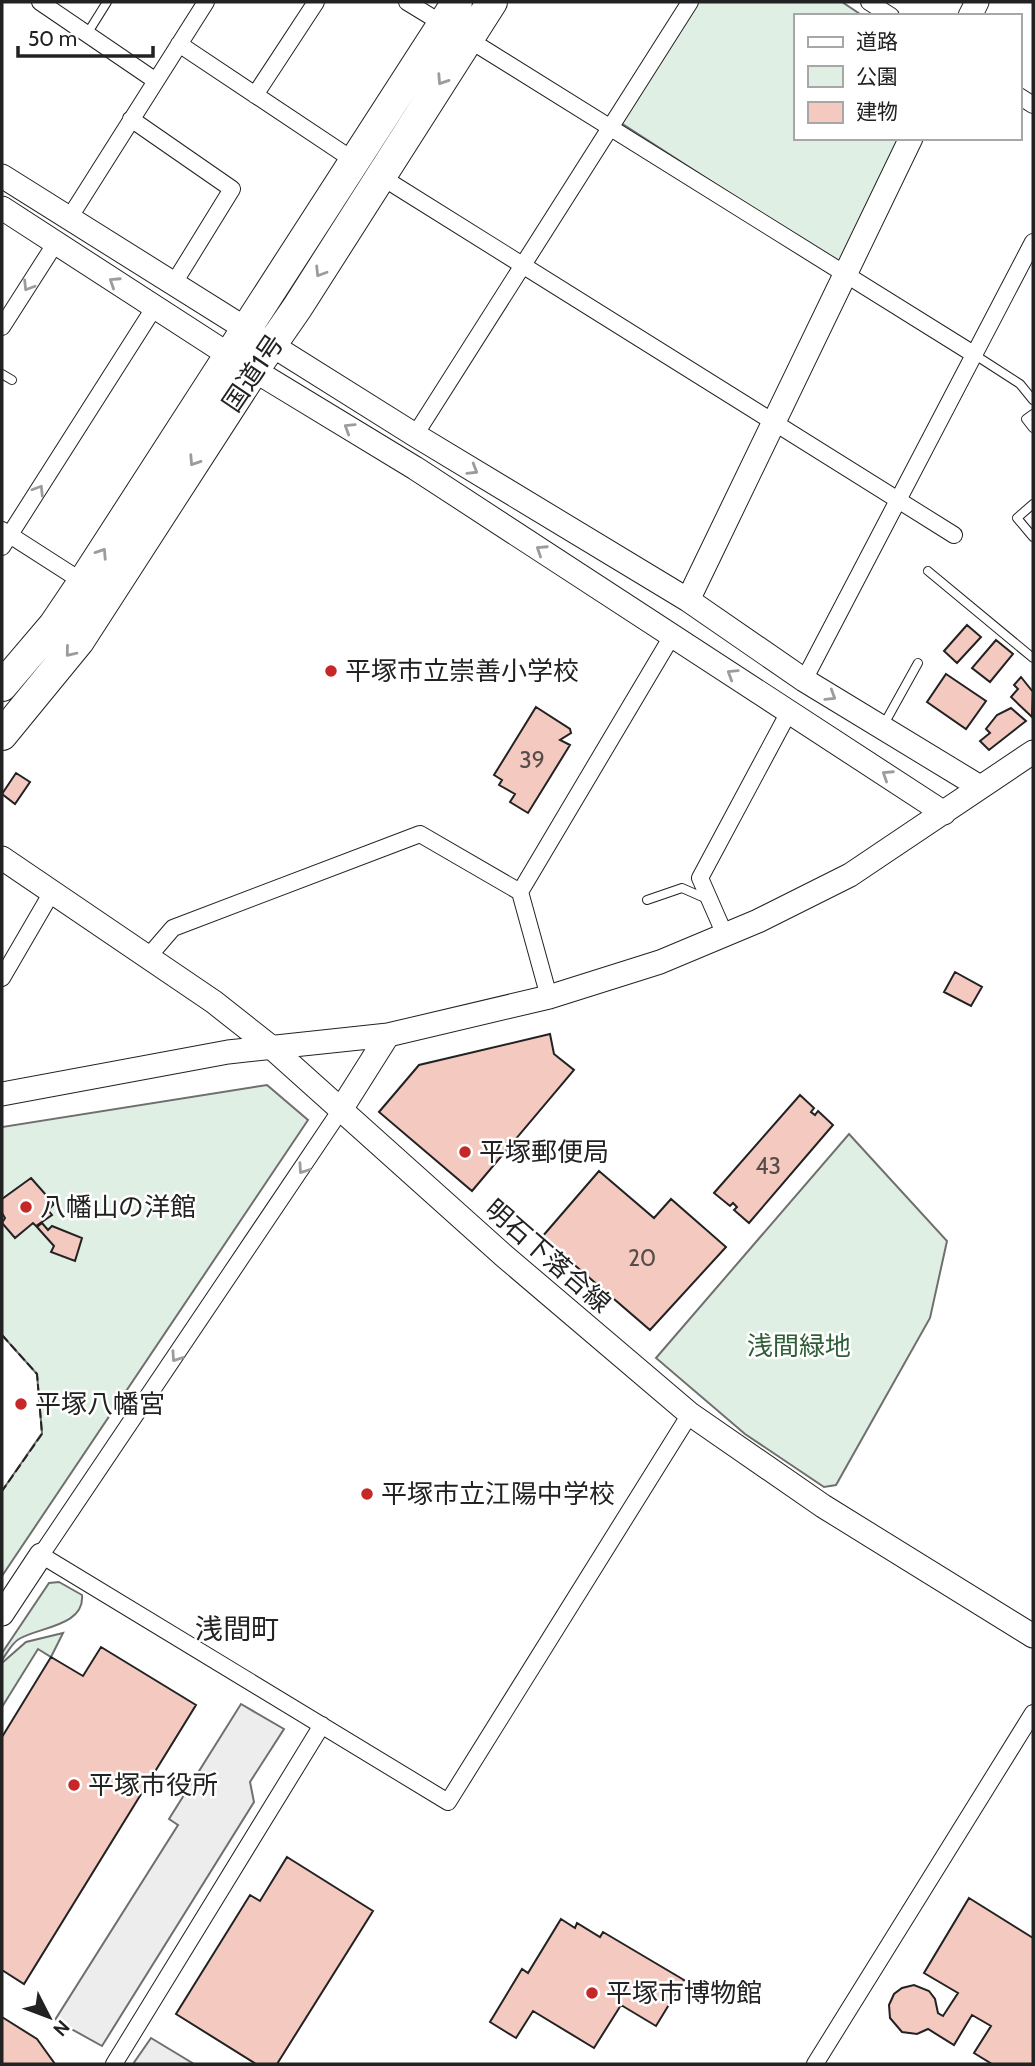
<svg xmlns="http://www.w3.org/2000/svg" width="1035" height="2066" font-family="Cabin,'Noto Sans JP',sans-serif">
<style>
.green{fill:#e0efe3;stroke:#6f6f6f;stroke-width:2}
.parking{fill:#ededed;stroke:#6f6f6f;stroke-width:2}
.building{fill:#f3c9c0;stroke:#222;stroke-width:2}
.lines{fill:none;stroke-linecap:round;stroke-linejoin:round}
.lane-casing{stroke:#222;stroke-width:10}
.street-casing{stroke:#222;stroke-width:18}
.secondary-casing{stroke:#222;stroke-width:25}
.highway-casing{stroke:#222;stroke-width:32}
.lane{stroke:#fff;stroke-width:8}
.street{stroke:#fff;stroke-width:16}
.secondary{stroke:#fff;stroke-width:23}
.highway{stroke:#fff;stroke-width:30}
.fence{stroke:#222;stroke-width:2;stroke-dasharray:9 3.5;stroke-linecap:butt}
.oneway{stroke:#9c9c9c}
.poi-dot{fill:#c62828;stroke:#fff;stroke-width:2.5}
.labels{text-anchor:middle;stroke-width:5;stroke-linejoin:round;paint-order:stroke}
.number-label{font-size:23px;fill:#564c4a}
.street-label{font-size:26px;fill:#222;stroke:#fff}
.poi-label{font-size:26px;fill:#222;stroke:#fff;text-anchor:start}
.park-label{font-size:26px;fill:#2f5e38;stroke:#fff}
.neighbourhood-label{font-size:28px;fill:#222;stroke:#fff}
</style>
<rect width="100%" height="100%" fill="#fff"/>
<!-- green -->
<path class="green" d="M698,2h144l21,14h-68v122h108l-61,128 -221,-143z
M267,1085l41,35 -306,456v-85l40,-58 -5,-59 -35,-39v-208z
M849,1134l98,107 -17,77 -94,167 -12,2 -79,-53 -89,-76z
M59,1582l23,13c3,31 -43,32 -63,44 -7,4 -12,14 -17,21v-7l47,-70z
M63,1633l-12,24 -13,-8 -36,58v-44l24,-21z"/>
<!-- parking -->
<path class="parking" d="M241,1704l43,25 -34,53 4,20 -152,244 -47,-26 123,-195 -9,-6z
M151,2038l43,26h-61z"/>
<!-- building -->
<path class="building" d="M967,625l14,12 -24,26 -13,-12z
M996,640l17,14 -23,28 -18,-14z
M946,674l40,27 -20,28 -39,-27z
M1021,677l12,15 -1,25 -21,-20 7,-8 -4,-4z
M536,707l34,22 1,4 -11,7 10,5 -42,68 -18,-11 5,-8 -16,-9 3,-5 -8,-5z
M1011,708l15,13 -37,29 -9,-9 10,-8 -4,-4 11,-14z
M16,773l14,9 -15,22 -13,-10z
M955,972l27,15 -11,19 -27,-14z
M550,1034l4,20 20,16 -102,121 -93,-79 40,-47z
M800,1095l14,13 -3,4 4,3 3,-4 15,14 -84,98 -15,-13 3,-3 -4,-4 -3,3 -16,-13z
M599,1171l55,47 17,-19 55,48 -76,83 -108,-93z
M31,1178l23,26 -6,6 4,5 -16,11 -3,-3 -18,15 -13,-15 3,-5 -3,-5v-14z
M42,1223l6,7 4,-4 30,12 -7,23 -24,-9 3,-6 -17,-19z
M101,1647l95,58 -172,279 -22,-14v-233l49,-80 32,19z
M287,1857l86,54 -96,153h-21l-80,-50 74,-119 10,6z
M969,1898l64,40v126h-41l-18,-11 17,-27 -19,-11 -18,30 -26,-16 -11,5 -15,-2 -12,-14 -1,-13 5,-11 8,-6 12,-3 15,6 6,8 3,14 5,3 15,-23 -34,-20z
M561,1919l14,9 2,-5 23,14 3,-5 81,48 -28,46 -35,-21 -27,43 -61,-37 -17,27 -26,-16 32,-53 6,4z
M2,2017l35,22 18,25h-53z"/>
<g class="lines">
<defs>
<path id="lane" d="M87,34l20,-32
M975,355l45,29 13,16
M2,374l10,6
M1033,414l-7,5 7,9
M1033,504l-16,14 16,19
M928,571l105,87
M883,726l35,-63
M647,900l35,-12 25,11"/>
<path id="street" d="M40,2l116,79
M407,2l36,22
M869,2l22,14
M468,39l507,316
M179,44l174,116
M255,95l61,-93
M1019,96l14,9
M131,119l101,70 -58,94
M380,176l574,359
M68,220l138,-218
M2,327l53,-83
M415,435l275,-433
M2,530l81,52
M2,547l152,-239
M804,680l229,-438
M520,892l29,105
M725,935l-25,-57 90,-168
M148,957l25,-29 247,-94 100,58 152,-256
M2,978l50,-86
M340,1111l-299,444 407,247 242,-388
M114,2064l208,-339
M815,2064l218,-351"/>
<path id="secondary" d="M970,16l7,-14
M2,176l413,259 273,165 116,80 176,107
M2,208l227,147 186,113 529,345
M688,600l223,-462
M2,858l212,144 57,45 232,208 187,159 133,92 210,130
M2,1094l226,-42 160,-17 161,-38 111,-35 98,-41 92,-46 183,-123
M340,1111l48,-76
M2,1614l39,-59"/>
<path id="highway" d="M2,686l52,-61 29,-43 374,-580
M2,735l77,-94 175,-271 43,-62 195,-306"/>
</defs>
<!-- lane casing -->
<use href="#lane" class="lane-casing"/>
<!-- street casing -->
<use href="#street" class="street-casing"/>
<!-- secondary casing -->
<use href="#secondary" class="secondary-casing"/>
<!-- highway casing -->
<use href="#highway" class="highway-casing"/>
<!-- lane -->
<use href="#lane" class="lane"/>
<!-- street -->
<use href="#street" class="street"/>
<!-- secondary -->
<use href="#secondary" class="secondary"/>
<!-- highway -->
<use href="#highway" class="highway"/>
<!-- fence -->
<path class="fence" d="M2,1335l35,39 5,60 -40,57"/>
</g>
<!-- one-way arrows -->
<defs><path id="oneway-chevron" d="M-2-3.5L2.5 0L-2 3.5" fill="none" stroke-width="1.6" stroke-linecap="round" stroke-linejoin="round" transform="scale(1.75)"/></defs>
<g class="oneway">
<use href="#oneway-chevron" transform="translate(442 80) rotate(123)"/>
<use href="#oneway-chevron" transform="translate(320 272) rotate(122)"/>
<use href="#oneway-chevron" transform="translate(114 282) rotate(-147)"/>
<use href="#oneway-chevron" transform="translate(28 286) rotate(122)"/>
<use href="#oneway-chevron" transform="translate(349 428) rotate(-148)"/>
<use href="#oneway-chevron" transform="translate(194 461) rotate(123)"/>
<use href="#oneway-chevron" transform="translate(473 470) rotate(31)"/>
<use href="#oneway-chevron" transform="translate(39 490) rotate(-58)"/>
<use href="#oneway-chevron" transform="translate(541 550) rotate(-147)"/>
<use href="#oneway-chevron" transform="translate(102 553) rotate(-57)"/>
<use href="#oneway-chevron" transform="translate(70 652) rotate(129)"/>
<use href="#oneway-chevron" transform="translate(732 674) rotate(-148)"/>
<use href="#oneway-chevron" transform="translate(831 696) rotate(32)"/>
<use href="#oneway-chevron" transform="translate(887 775) rotate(-147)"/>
<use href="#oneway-chevron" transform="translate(303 1169) rotate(124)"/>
<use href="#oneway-chevron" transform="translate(176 1357) rotate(124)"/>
</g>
<!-- markers -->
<g class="poi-dot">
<circle cx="331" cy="671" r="7"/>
<circle cx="465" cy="1152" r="7"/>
<circle cx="26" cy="1207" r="7"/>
<circle cx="21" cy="1404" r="7"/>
<circle cx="367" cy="1494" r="7"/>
<circle cx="74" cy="1785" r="7"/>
<circle cx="592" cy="1993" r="7"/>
</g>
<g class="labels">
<!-- number labels -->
<g class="number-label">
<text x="532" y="768">39</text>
<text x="768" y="1174">43</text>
<text x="642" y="1266">20</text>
</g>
<!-- street labels -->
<g class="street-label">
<text transform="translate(253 373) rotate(-56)" y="9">国道1号</text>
<text transform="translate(548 1256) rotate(41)" y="9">明石下落合線</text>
</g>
<!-- poi labels -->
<g class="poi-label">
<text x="345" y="680">平塚市立崇善小学校</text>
<text x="479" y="1161">平塚郵便局</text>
<text x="40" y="1216">八幡山の洋館</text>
<text x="35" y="1413">平塚八幡宮</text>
<text x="381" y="1503">平塚市立江陽中学校</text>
<text x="88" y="1794">平塚市役所</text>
<text x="606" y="2002">平塚市博物館</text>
</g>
<!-- park labels -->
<g class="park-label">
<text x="799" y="1355">浅間緑地</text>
</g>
<!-- neighbourhood labels -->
<g class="neighbourhood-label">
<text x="237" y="1639">浅間町</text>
</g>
</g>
<!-- border -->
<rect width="1035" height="2066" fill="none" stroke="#222222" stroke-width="7"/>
<!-- legend -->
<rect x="794" y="14" width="228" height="126" fill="#ffffff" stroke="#a7a7a7" stroke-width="2"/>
<rect x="808" y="37" width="35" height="10" fill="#ffffff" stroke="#a7a7a7" stroke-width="2"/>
<text x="856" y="49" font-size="21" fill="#222222">道路</text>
<rect x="808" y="66" width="35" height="21" fill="#e0efe3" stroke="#a7a7a7" stroke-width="2"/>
<text x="856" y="84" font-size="21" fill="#222222">公園</text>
<rect x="808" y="102" width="35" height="21" fill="#f3c9c0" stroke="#a7a7a7" stroke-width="2"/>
<text x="856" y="119" font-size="21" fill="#222222">建物</text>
<!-- north arrow -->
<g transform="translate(49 2017) rotate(132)" stroke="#ffffff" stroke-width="5" paint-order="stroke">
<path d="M0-5L12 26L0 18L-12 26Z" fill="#222222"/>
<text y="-10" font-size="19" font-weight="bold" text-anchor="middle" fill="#222222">N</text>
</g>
<!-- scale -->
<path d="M18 46v10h135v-10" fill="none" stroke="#222222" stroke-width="3.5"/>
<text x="28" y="46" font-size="21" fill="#222222" stroke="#ffffff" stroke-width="5" paint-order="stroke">50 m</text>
</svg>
